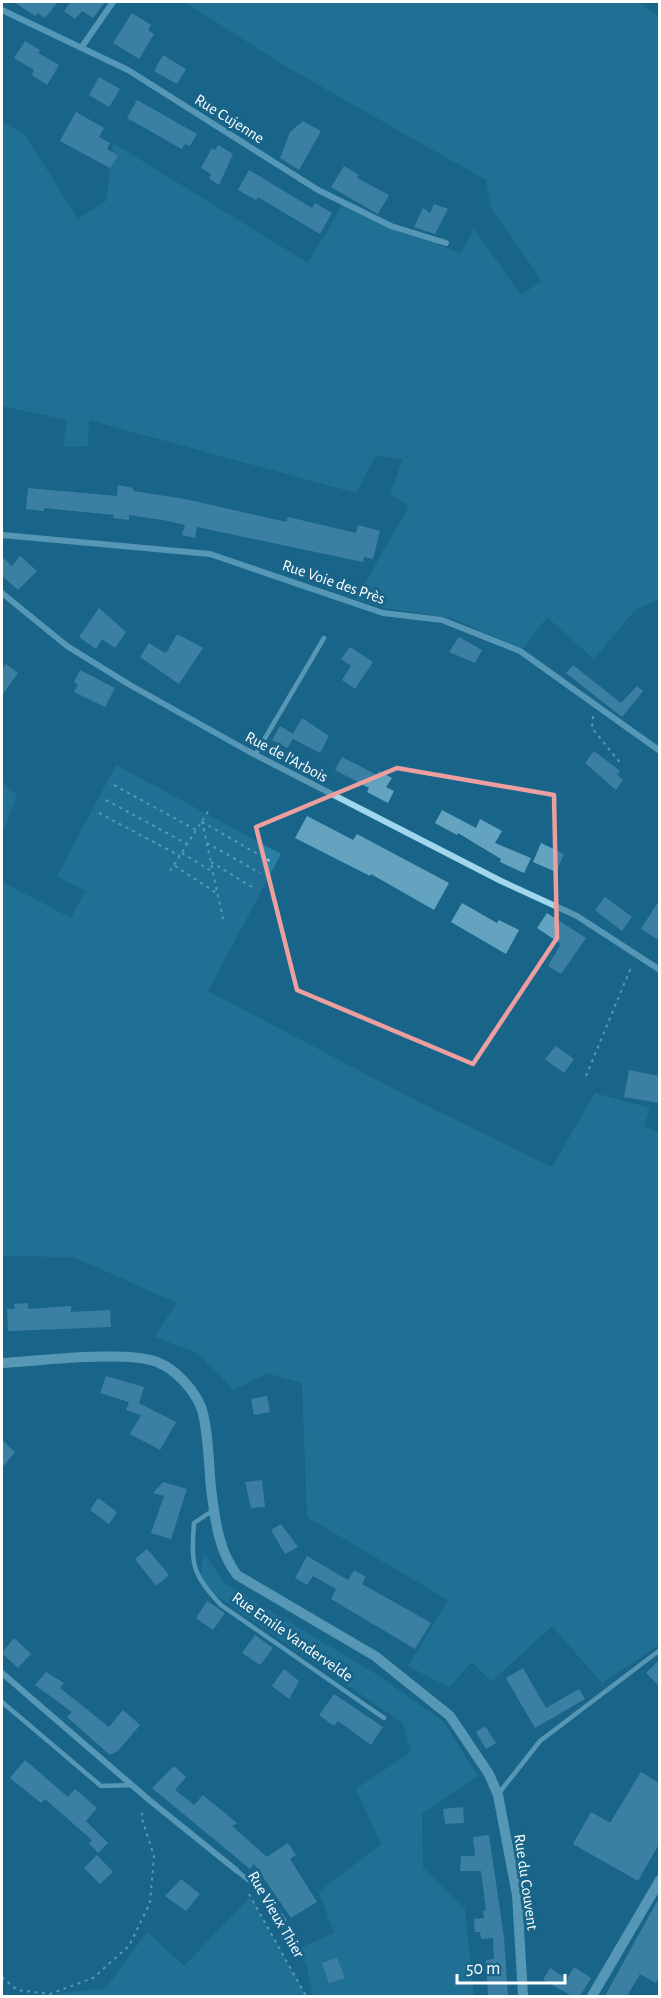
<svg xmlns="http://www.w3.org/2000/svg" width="661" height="1998" font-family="'Alegreya Sans',sans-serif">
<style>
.green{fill:#297fa5}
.building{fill:#64a3c0}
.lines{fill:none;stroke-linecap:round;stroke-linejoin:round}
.path{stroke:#a2d6ed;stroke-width:2;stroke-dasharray:3 4.5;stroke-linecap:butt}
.service{stroke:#a2d6ed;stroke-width:4.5}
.minor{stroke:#a2d6ed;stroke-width:6}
.tertiary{stroke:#a2d6ed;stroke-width:10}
.marked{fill:none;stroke:#ed9e9e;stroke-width:4.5;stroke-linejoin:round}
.labels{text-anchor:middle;stroke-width:6;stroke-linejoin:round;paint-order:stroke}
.street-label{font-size:16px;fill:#fff;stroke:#196589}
</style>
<rect width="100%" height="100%" fill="#196589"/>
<!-- green -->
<path class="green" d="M185,2h454l21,16 -1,584 -3,-2 -21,10 -41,49 -47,-42 -24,32 -71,-31 -67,-10 -29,-9 53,-93 -19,-12 13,-35 -27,-4 -20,38 -267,-73 -1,26 -25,1 4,-27 -65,-14v-284l23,13 53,84 28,-18 7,-58 195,120 35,-59 118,50 13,-25 47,66 21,-14 -51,-73 -5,-28 -206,-117z
M116,765l165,89 -73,137 207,109 137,67 43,-74 55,15 -6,18 16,7 -1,512 -57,38 -50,-57 -61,56 -19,-20 -23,25 -41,-21 40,-66 -141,-83 -5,-134 -35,-10 -33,17 -36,-37 -44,-16 23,-34 -103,-46 -72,-1v-374l69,36 14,-27 -28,-15z
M2,782l15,13 -15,40z
M204,1553l21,31 151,90 67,47 35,55 -56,38 1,54 42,41 9,87h-161l-7,-34 -13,-11 41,-18 -15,-41 62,-48 -25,-55 55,-37 -8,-29 -189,-129 -14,-19z
M250,1897l56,99h-271l71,-8 41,-56 37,34z"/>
<!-- building -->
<path class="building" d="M14,2h44l-13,16 -7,-5 -3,3z
M68,2h37l-12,16 -11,-7 -7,8 -11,-8 6,-8z
M132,13l19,12 -3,5 6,4 -15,25 -26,-16z
M25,41l15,9 -2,3 21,12 -12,20 -15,-10 2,-5 -20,-12z
M163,55l23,14 -9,15 -23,-13z
M99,77l21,12 -11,18 -20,-12z
M137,100l60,34 -7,12 -5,-2 -3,5 -55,-31z
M76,112l28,16 -5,9 11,6 -3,6 11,7 -8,12 -50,-27z
M303,121l18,10 -22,39 -19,-12 10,-26z
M218,145l15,9 -14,31 -10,-7 2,-4 -10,-6 11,-20 3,2z
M344,166l15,9 -2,3 32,17 -11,19 -47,-27z
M249,170l63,38 3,-5 17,10 -12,21 -62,-37 -2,3 -18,-10z
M434,204l14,5 -13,25 -21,-7 9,-19 7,5z
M118,485l15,3v3l52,8 101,23 2,-5 68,16 2,-8 22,6 -7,28 -9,-2 -1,5 -166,-35 -2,11 -13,-3 3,-10 -16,-4 -40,-6v5l-16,-2 1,-3 -70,-7v3l-18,-2 2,-21 89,8z
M20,556l17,15 -19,19 -16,-14v-19l10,9z
M99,608l27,24 -11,16 -13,-9 -6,10 -17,-12z
M177,634l26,14 -24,36 -39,-27 9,-14 16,10 2,-1z
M459,637l23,13 -7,13 -26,-11z
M350,647l23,15 -18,27 -13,-9 9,-14 -10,-7z
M6,664l12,9 -16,22v-25z
M573,665l48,38 16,-17 6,5 -21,26 -56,-44z
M80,670l35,18 -10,19 -31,-15 4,-8 -4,-2z
M302,718l27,18 -9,17 -27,-14 -6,9 -15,-8 8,-14 13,8z
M594,751l26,20 -3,4 6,5 -7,10 -31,-27z
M342,757l35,18 2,-4 13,7 -6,9 8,4 -6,12 -21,-11 2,-4 -34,-18z
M442,810l34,18 4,-9 22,12 -7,12 36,15 -7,15 -24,-11 1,-3 -43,-26 -1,2 -22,-12z
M307,816l46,24 4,-6 92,49 -15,27 -63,-36 -1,2 -75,-38z
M541,843l23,11 -8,18 -23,-10z
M605,897l27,20 -10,14 -27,-21z
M660,899v42l-19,-12z
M462,903l35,20 2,-3 20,10 -13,24 -55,-32z
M547,913l39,25 -25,36 -13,-8 13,-22 -24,-16z
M556,1046l18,13 -10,14 -19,-14z
M629,1070l31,6v27l-36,-6z
M28,1303v6l43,-3v6l39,-2 1,17 -103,4 -1,-22h8l-1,-5z
M106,1376l38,11 -5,16 37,19 -16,28 -30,-16 11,-19 -15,-5 3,-8 -29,-9z
M267,1396l3,16 -16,3 -3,-16z
M2,1440l13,12 -13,16z
M262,1480l3,27 -14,1 -6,-26z
M163,1482l24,7 -16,50 -20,-6 13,-37 -11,-3z
M98,1498l19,14 -8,12 -19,-14z
M281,1524l17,23 -13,7 -14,-24z
M147,1549l22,26 -13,11 -21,-27z
M307,1556l41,24 6,-10 12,7 -4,7 69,39 -16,26 -84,-50 5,-10 -23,-13 -6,9 -12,-7z
M207,1601l18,12 -12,17 -17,-12z
M255,1635l18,13 -13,17 -18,-12z
M14,1638l17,16 -13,14 -16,-15z
M660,1659v28l-14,-14z
M523,1668l23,40 33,-19 6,10 -50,29 -29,-50z
M284,1669l15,12 -10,18 -17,-13z
M46,1672l18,11 -4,5 49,39 14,-17 17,15 -22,26 -8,4 -43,-38 5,-5 -37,-27z
M334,1694l49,33 -12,18 -33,-24 -4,5 -15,-11z
M485,1726l11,17 -10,6 -10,-17z
M25,1760l43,37 7,-8 22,19 -11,13 22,22 -10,10 -9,-10 3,-3 -47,-41 -4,4 -31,-25z
M174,1766l12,11 -11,13 19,15 9,-10 34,28 -5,3 35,31 21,-14 8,12 -6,4 27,43 -26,16 -37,-54 -4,5 -98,-81z
M641,1772l18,11v61l-21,37 -65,-37 18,-32 19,11z
M463,1807l1,16 -19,1 -2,-15z
M489,1835l15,103 4,58h-20l-2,-36 8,-1 -1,-21 -12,1 -1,-7h-5l-1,-13 10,-1 -1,-7 3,-1 -5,-39h-21l1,-15h14l-2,-19z
M97,1855l16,17 -13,12 -16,-16z
M181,1879l19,15 -14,17 -21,-15z
M660,1896v80l-4,7 -16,-9 -13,22h-22z
M337,1958l8,20 -16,5 -7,-20z
M574,1967l17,11 -11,18h-8l-29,-16 7,-12 17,11z"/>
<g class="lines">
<!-- path -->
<path class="path" d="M593,716l-1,12 30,37
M114,785l82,45
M106,800l81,44
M99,813l81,43
M202,821l21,98
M202,822l68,39
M207,843l53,30
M182,853l31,19
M211,862l41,25
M175,866l43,28
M170,871l39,-61
M586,1076l46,-111
M249,1894l57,102
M2,1977l15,13 33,4 43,-16 36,-32 21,-43 4,-47 -13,-40 3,-6"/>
<!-- service -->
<path class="service" d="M255,755l69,-117
M212,1511l-18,12c-3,42 -2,51 27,82l163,113
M2,1702l99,84 31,-1
M499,1793l41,-52 120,-91
M236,1870l29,24 19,26"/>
<!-- minor -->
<path class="minor" d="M2,10l126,60 190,120 73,36 55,17
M81,48l32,-46
M2,535l208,19 173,59 59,7 78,31 140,100
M2,593l65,53 63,39 118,66 253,130 76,35 83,54
M2,1673l146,126 88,71"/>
<!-- tertiary -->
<path class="tertiary" d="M2,1363c36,-2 125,-13 155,-1 18,7 36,26 44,45 7,19 8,59 10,81 4,31 7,62 26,87l138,81 75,60 39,58 9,21 19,100 6,101
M592,1996l68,-116"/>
</g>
<!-- marked area -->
<path d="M0 0H661V1998H0ZM397,768l157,27 3,143 -84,126 -176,-74 -41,-163z" fill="#196589" fill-opacity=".55" fill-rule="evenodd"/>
<path class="marked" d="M397,768l157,27 3,143 -84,126 -176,-74 -41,-163z"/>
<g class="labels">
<!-- street labels -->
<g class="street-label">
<text transform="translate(230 118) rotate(32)" y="6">Rue Cujenne</text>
<text transform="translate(334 581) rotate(19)" y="6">Rue Voie des Près</text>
<text transform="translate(287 756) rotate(28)" y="6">Rue de l'Arbois</text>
<text transform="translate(293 1636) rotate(35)" y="6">Rue Emile Vandervelde</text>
<text transform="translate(527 1882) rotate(82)" y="6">Rue du Couvent</text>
<text transform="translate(277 1914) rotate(60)" y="6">Rue Vieux Thier</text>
</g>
</g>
<!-- border -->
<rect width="661" height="1998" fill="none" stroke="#ffffff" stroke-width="6"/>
<!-- scale -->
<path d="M457 1974v9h108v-9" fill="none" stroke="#ffffff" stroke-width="3"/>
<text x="466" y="1974" font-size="18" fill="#ffffff" stroke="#196589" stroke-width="4.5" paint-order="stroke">50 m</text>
</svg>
